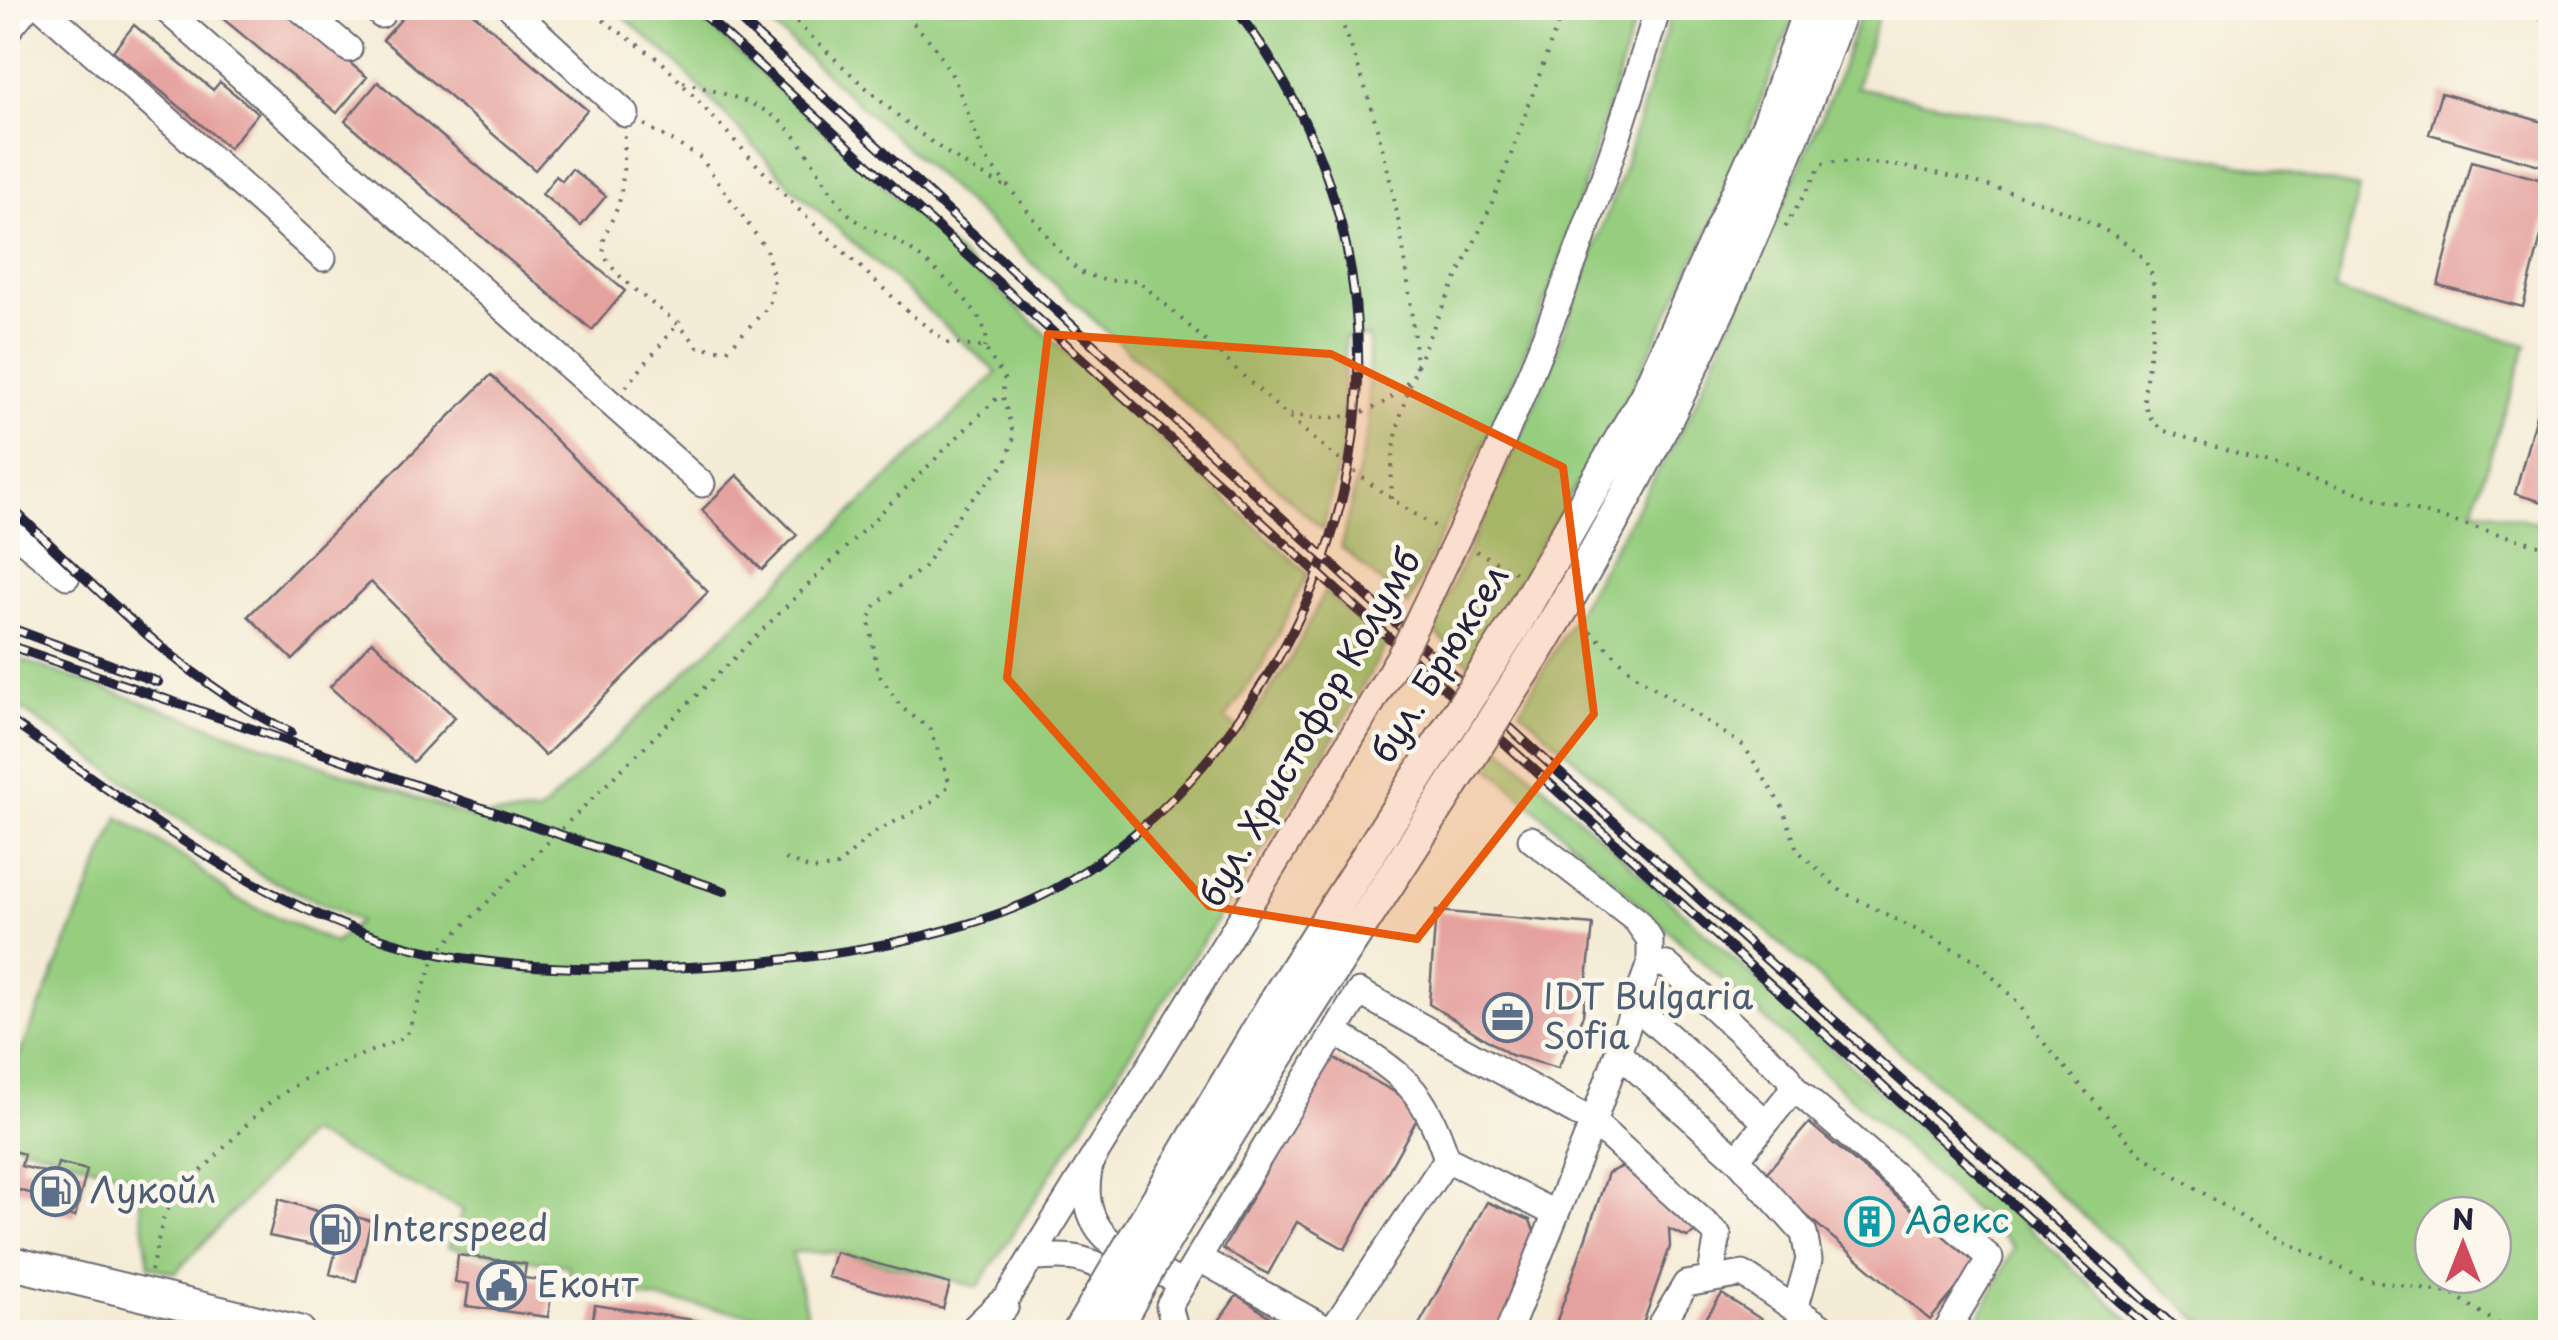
<svg xmlns="http://www.w3.org/2000/svg" width="2558" height="1340" font-family="'Playpen Sans',sans-serif">
<style>
.green{fill:#96cd7f;stroke:#5c785d;stroke-width:2.5;fill-rule:evenodd}
.building{fill:#e5a19e}
.lines{fill:none;stroke-linecap:round;stroke-linejoin:round}
.minor-casing{stroke:#6c6971;stroke-width:29}
.major-casing{stroke:#6c6971;stroke-width:36}
.path{stroke:#6c6971;stroke-width:4;stroke-dasharray:2.5 8;stroke-linecap:butt}
.minor{stroke:#fff;stroke-width:25}
.major{stroke:#fff;stroke-width:32}
.tram{stroke:#22223b;stroke-width:2.5}
.rail-casing{stroke:#22223b;stroke-width:10}
.rail{stroke:#fbf7ec;stroke-width:6;stroke-dasharray:19;stroke-linecap:butt}
.minor-bridge-casing{stroke:#6c6971;stroke-width:29;stroke-linecap:butt}
.major-bridge-casing{stroke:#6c6971;stroke-width:36;stroke-linecap:butt}
.minor-bridge{stroke:#fff;stroke-width:25}
.major-bridge{stroke:#fff;stroke-width:32}
.marked{fill:#e8590c;fill-opacity:0.2;stroke:#e8590c;stroke-width:8;stroke-linejoin:round}
.labels{text-anchor:middle;stroke-width:9;stroke-linejoin:round;paint-order:stroke}
.street-label{font-size:35px;fill:#22223b;stroke:#fbf7ec}
.service-label{font-size:35px;fill:#4e5e75;stroke:#fbf7ec;text-anchor:start}
.culture-label{font-size:35px;fill:#0d838f;stroke:#fbf7ec;text-anchor:start}
</style>
<rect width="100%" height="100%" fill="#fbf7ec"/>
<filter id="ink" filterUnits="userSpaceOnUse"><feTurbulence type="fractalNoise" baseFrequency=".01" numOctaves="2"/><feDisplacementMap in="SourceGraphic" scale="20" xChannelSelector="R" yChannelSelector="G"/><feConvolveMatrix kernelMatrix="1 2 1 2 8 2 1 2 1" color-interpolation-filters="sRGB"/></filter>
<filter id="wash" filterUnits="userSpaceOnUse"><feTurbulence type="fractalNoise" baseFrequency=".0048" numOctaves="4" result="noise"/><feDisplacementMap in="SourceGraphic" scale="40" xChannelSelector="R" yChannelSelector="G"/><feGaussianBlur stdDeviation="2.25" result="paint"/><feColorMatrix in="noise" values="0 0 0 0 0 0 0 0 0 0 0 0 0 0 0 0 0 1.4 0 .05"/><feComposite in="paint" operator="in"/></filter>
<g filter="url(#wash)">
<rect width="100%" height="100%" fill="#f4ecd6"/>
<!-- green -->
<path class="green" d="M613,8h77l618,566 -46,92 -37,53 18,12 47,-71 35,-69 61,54 -64,113 -344,529 -143,-35h-43l17,72 -241,-39 1,-19 -121,-19 15,-37 -155,-77 -133,140 -26,-7 -12,-87 -129,-38v-58l111,-266 70,44 47,38 99,44 24,-22 -95,-44 -256,-177v-45l462,162 69,-4 458,-440 -204,-185 -116,-125z
M754,8h885l-81,261 -43,108 -107,229 -67,-59 27,-119 1,-91 -24,1 -3,113 -19,79z
M1673,8h124l-82,210 -90,185 -155,262 -38,-35 112,-246 78,-210z
M1862,8h19l-25,79 503,101 -24,103 192,54 -54,163 77,17v807h-337l-693,-622 169,-293 147,-334zM2433,1215h60v60h-60z
M1497,743l646,589h-171l42,-85 -530,-485z"/>
<g id="blocks">
<!-- building -->
<path class="building" d="M210,8h73l84,69 -30,36z
M411,8h56l120,102 -52,60 -152,-130z
M134,25l79,65 7,-8 38,31 -29,35 -116,-97z
M378,82l247,209 -33,39 -247,-209z
M2441,93l109,31v44l-121,-34z
M2471,161l79,21v20l-27,105 -85,-22z
M572,169l34,27 -25,30 -39,-32 14,-18 6,5z
M2549,366h1v138l-35,-10z
M491,375l217,217 -163,164 -174,-174 -78,78 -45,-44z
M737,475l60,60 -35,35 -60,-60z
M372,641l83,76 -42,45 -83,-75z
M1436,911l157,14 -10,90 -25,53 -47,-13 -82,-51z
M1330,1056l93,52 -78,141 -48,-27 -29,52 -45,-25z
M1809,1123l168,141 -47,56 -168,-142z
M8,1150l16,4 -3,12 34,9 3,-12 29,7 -12,47 -29,-7 3,-12 -12,-3 -22,-6 -3,12 -4,-1z
M1628,1164l73,65 -14,8 -18,-8 1,18 -30,85h-87l55,-159z
M279,1199l65,21 1,-6 26,7 -15,60 -26,-7 6,-24 -67,-14z
M1487,1202l43,18 8,23 -33,89h-90z
M835,1252l115,32 -7,25 -115,-32z
M458,1255l68,9 -2,14 29,4 -5,35 -82,-11 3,-22 -14,-2z
M1722,1294l59,38h-84z
M1237,1295l18,12 37,25h-81z
M595,1305l163,25v2h-167z"/>
</g>
</g>
<g filter="url(#ink)">
<use href="#blocks" fill-opacity="0" stroke="#6c6971" stroke-width="2.5"/>
<g class="lines">
<defs>
<path id="minor" d="M43,8l280,250
M164,8l538,476
M299,8l50,41
M376,8l5,7
M511,8l115,106
M2547,8l3,3
M8,30l18,-22
M1484,483c69,-155 126,-313 174,-475
M8,528l59,48
M1650,963l17,2 120,110 7,13 196,170 -44,74
M1635,1006l131,116
M1335,1032c65,41 87,51 112,127l109,55
M1618,1053l119,106 57,-71
M1737,1159l67,74 5,27 -14,49
M1089,1170c-13,70 41,84 93,114
M1198,1258l134,74
M1031,1259c46,-6 58,0 98,24
M993,1320l342,-554
M1176,1332l-7,-26 190,-314 234,130 125,113 -8,45
M1331,1332l116,-173
M1508,1332l85,-210 57,-159v-23l-14,-20 -105,-81
M1657,1332l29,-48 57,-10 86,58"/>
<path id="major" d="M8,1262l291,70
M975,1332l27,-26"/>
</defs>
<!-- minor casing -->
<use href="#minor" class="minor-casing"/>
<!-- major casing -->
<use href="#major" class="major-casing"/>
<!-- path -->
<path class="path" d="M586,8l76,54 135,146 116,108 35,27 37,5 20,32 -3,13 12,44 -8,26 -45,48 -37,56 -48,37 -7,16 9,53 23,34 29,22 20,55 -17,18 -60,31 -36,33 -24,4 -35,-14
M781,8c70,65 140,140 228,180
M899,8l34,36 22,36 29,76 74,93 21,23 28,9 30,-1c99,84 188,183 301,248
M1336,8c47,113 73,238 80,361
M683,82c30,9 68,17 93,36 35,27 43,63 69,92 16,19 40,22 59,35 24,18 93,72 81,103
M626,114l75,44 65,91 8,30 -5,27 -42,44 -29,-3c-26,-36 -64,-50 -89,-84 -16,-23 7,-42 11,-65 5,-27 4,-57 6,-84z
M1785,227l37,-63c60,-15 296,45 326,102 16,29 -3,100 -4,135l4,14 14,15 257,82 131,36
M626,387l54,-66
M1290,415c48,7 91,2 121,-38
M1392,499c-7,-109 65,-208 104,-306 25,-61 44,-124 68,-185
M1476,551l40,22
M1583,624l52,51 109,71 40,64 13,40 44,41 136,70 42,43 19,32 101,117 130,81 95,45 89,15 57,38
M151,1271l12,-52 9,-18 93,-95 42,-29 99,-40 30,-84 566,-560"/>
<!-- minor -->
<use href="#minor" class="minor"/>
<!-- major -->
<use href="#major" class="major"/>
<!-- tram -->
<path class="tram" d="M8,1331l8,1"/>
<defs>
<path id="rail" d="M696,8l1457,1324
M727,8l805,740 648,584
M8,505c87,80 173,176 283,227
M8,627l150,55
M8,645l716,246
M8,719c137,95 264,200 431,235 156,32 484,13 623,-69 74,-44 129,-98 178,-168 157,-218 160,-494 -5,-709"/>
</defs>
<!-- rail casing -->
<use href="#rail" class="rail-casing"/>
<!-- rail -->
<use href="#rail" class="rail"/>
<defs>
<path id="minor-bridge" d="M1335,766l72,-123 77,-160"/>
<path id="major-bridge" d="M1079,1332l202,-340 233,-366 132,-230 124,-275 40,-113
M1113,1332c129,-236 285,-456 426,-685 125,-202 222,-416 302,-639"/>
</defs>
<!-- minor-bridge casing -->
<use href="#minor-bridge" class="minor-bridge-casing"/>
<!-- major-bridge casing -->
<use href="#major-bridge" class="major-bridge-casing"/>
<!-- minor-bridge -->
<use href="#minor-bridge" class="minor-bridge"/>
<!-- major-bridge -->
<use href="#major-bridge" class="major-bridge"/>
</g>
</g>
<!-- marked area -->
<path class="marked" d="M1048,334l283,20 232,113 31,247 -177,225 -208,-33 -202,-228z"/>
<!-- icons -->
<defs>
<symbol id="office-ring" viewBox="-11 -11 22 22"><circle r="9.5" fill="#fbf7ec" stroke="#5c6f8a" stroke-width="1.5"/><path d="M-6-3h4V-5.5h4V-3h4V5H-6ZM-1-4.5V-3h2v-1.5ZM-6 0V1H6V0Z" fill="#5c6f8a"/></symbol>
<symbol id="fuel-ring" viewBox="-11 -11 22 22"><circle r="9.5" fill="#fbf7ec" stroke="#5c6f8a" stroke-width="1.5"/><path d="M-5.5-6h7V0h2V4h1.3V-2.5L3-4.5l.8-.8L6-3V5H2.5V1h-1V6h-7ZM-4.2-4.7v3.2H.2V-4.7Z" fill="#5c6f8a"/></symbol>
<symbol id="building-ring" viewBox="-11 -11 22 22"><circle r="9.5" fill="#fbf7ec" stroke="#0f9aa8" stroke-width="1.5"/><path d="M-4-6H4V6H1V3H-1V6H-4ZM-2.5-4.3h1.7v1.8h-1.7ZM.8-4.3h1.7v1.8H.8ZM-2.5-1h1.7V.8h-1.7ZM.8-1h1.7V.8H.8Z" fill="#0f9aa8"/></symbol>
<symbol id="civic-ring" viewBox="-11 -11 22 22"><circle r="9.5" fill="#fbf7ec" stroke="#5c6f8a" stroke-width="1.5"/><path d="M-.6-6.5H3V-4.5H.6V-3L4-1V1h2V6H-6V1h2V-1L-.6-3ZM-1.2 2.5V6h2.4V2.5Z" fill="#5c6f8a"/></symbol>
</defs>
<g fill-rule="evenodd">
<use href="#office-ring" x="1480" y="990" width="55" height="55"/>
<use href="#fuel-ring" x="28" y="1164" width="55" height="55"/>
<use href="#building-ring" x="1842" y="1194" width="55" height="55"/>
<use href="#fuel-ring" x="308" y="1202" width="55" height="55"/>
<use href="#civic-ring" x="474" y="1258" width="55" height="55"/>
</g>
<g class="labels">
<!-- street labels -->
<g class="street-label">
<text transform="translate(1440 664) rotate(-58)" y="12">бул. Брюксел</text>
<text transform="translate(1310 728) rotate(-60)" y="12">бул. Христофор Колумб</text>
</g>
<!-- service labels -->
<g class="service-label">
<text x="1543" y="1009">IDT Bulgaria<tspan x="1543" dy="40">Sofia</tspan></text>
<text x="90" y="1203">Лукойл</text>
<text x="371" y="1241">Interspeed</text>
<text x="537" y="1297">Еконт</text>
</g>
<!-- culture labels -->
<g class="culture-label">
<text x="1905" y="1233">Адекс</text>
</g>
</g>
<!-- margin -->
<rect width="2558" height="1340" fill="none" stroke="#fbf7ec" stroke-width="40"/>
<!-- north arrow -->
<g transform="translate(2463 1245)"><circle r="48" fill="#fbf7ec" stroke="#a4a2a5" stroke-width="2.5"/>
<path d="M0-8L18 38L0 25L-18 38Z" fill="#d1495b"/>
<text y="-15" font-size="28" font-weight="bold" text-anchor="middle" fill="#22223b">N</text>
</g>
</svg>
